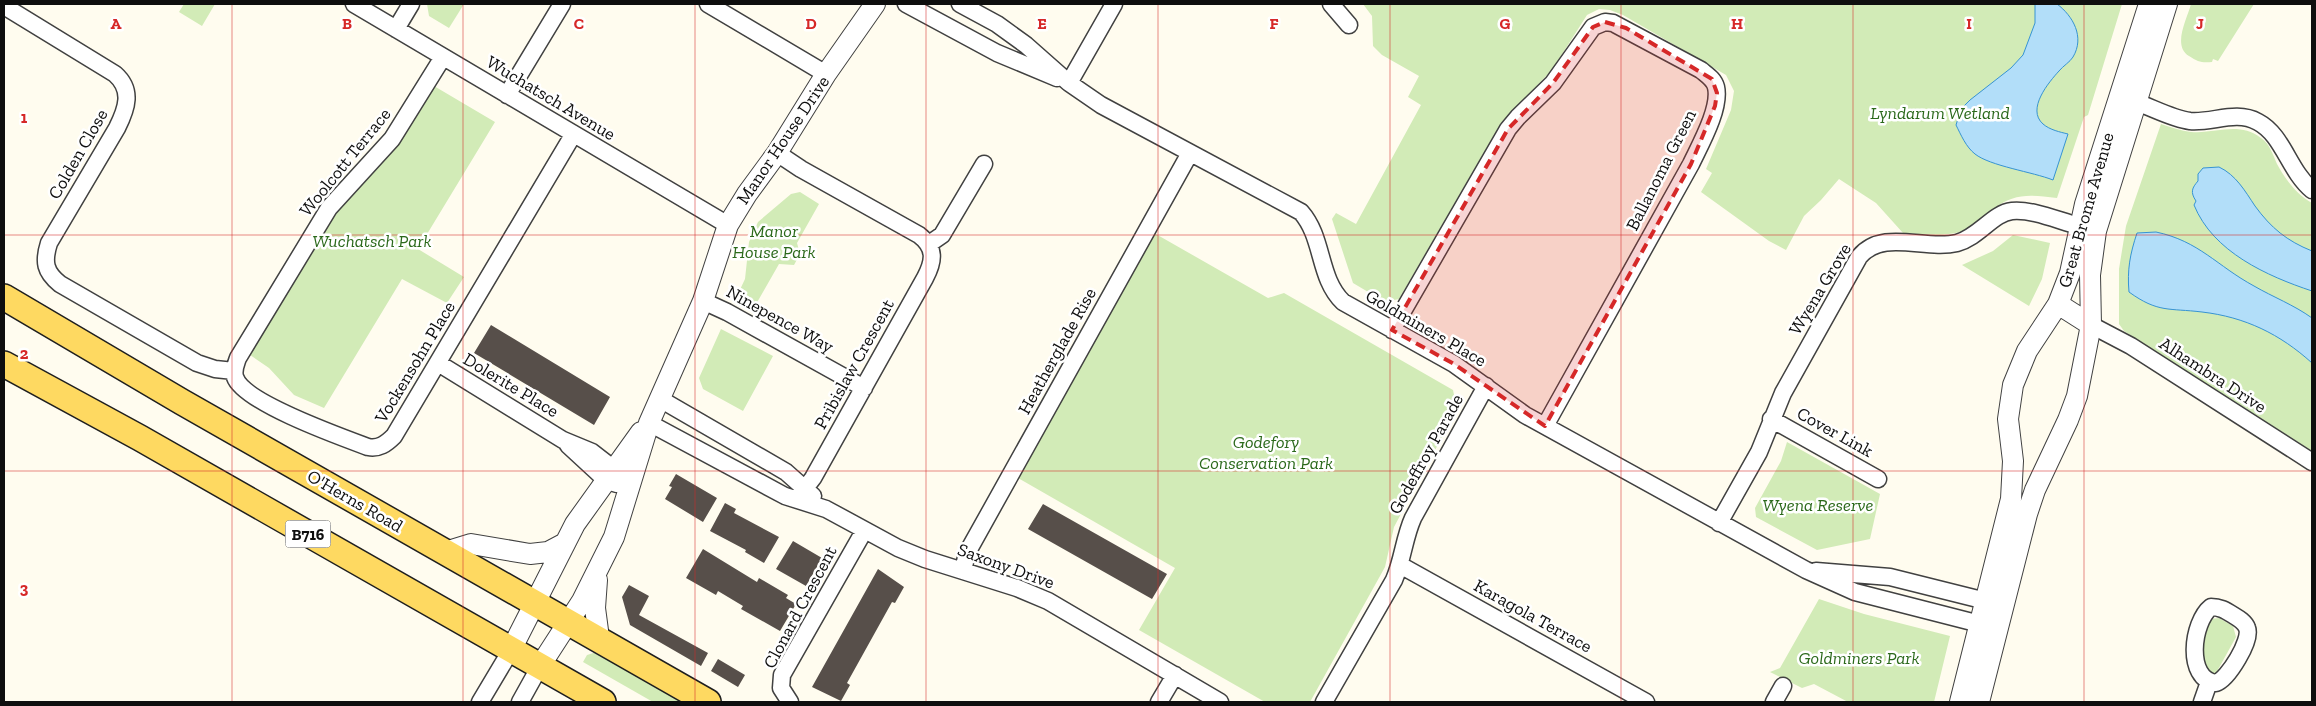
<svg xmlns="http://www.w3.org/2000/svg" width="2316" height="706" font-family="'Zilla Slab',serif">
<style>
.green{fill:#d2ebb7}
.water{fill:#b2def9;stroke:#3693d3}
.building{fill:#574f4a}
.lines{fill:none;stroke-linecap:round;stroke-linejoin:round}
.minor-casing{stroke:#414141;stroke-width:19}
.tertiary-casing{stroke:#414141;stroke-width:22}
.primary-casing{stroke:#1f1f1f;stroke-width:28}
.minor{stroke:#fff;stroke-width:16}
.tertiary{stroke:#fff;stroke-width:20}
.primary{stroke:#fed961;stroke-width:25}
.marked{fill:#d62828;fill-opacity:0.2;stroke:#d62828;stroke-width:4;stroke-dasharray:10 6;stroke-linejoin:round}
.grid{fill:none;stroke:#d62828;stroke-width:1;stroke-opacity:0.55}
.labels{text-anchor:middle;stroke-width:5;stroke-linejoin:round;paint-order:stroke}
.shield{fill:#fff;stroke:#565656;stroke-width:1}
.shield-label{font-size:16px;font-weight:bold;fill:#0e0e0e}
.street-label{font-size:18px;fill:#0e0e0e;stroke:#fff}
.park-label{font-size:18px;font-style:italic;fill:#2b691b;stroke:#fff}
.grid-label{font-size:16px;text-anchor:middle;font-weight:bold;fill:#d62828;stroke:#fff;stroke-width:5;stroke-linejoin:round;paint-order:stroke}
</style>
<rect width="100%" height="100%" fill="#fffcef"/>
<!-- green -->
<path class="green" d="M184,4h31l-13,22 -23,-14z
M427,4h37l-15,24 -20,-12z
M1363,4h759l-34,111 -4,2 -27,81c-26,-3 -42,-6 -65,12 -9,6 -14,14 -24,19 -20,9 -44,5 -65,4l-27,-30 -37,-24 -18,21 -17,16 -18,34 -17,-9 -68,-49 11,-19 -6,-4 25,-59 3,-19 -8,-16 -103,-60 -13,-5 -11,-1 -12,6 -35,55 -51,53 -102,176 -14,3 -32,-19 -21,-64 4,-6 20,11 65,-119 -13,-8 11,-21 -37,-21 -9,-9 -1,-30z
M2191,4h63l-36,57 -5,-2 -1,3c-10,1 -14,0 -23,-6 -17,-10 -2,-37 2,-52z
M434,86l61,36 -77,127 46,28 -17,26 -45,-24 -78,129 -30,-13 -25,-27 -19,-13 81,-138 15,-19 44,-44z
M2161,124c10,3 20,7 30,8 26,2 47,-11 70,6 9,6 12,17 16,26 8,15 20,31 35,39v248l-188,-120 -5,-7v-55l7,-43z
M800,192l19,12 -22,39 3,11 -6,11 -15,-1 -24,42 -18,-10 8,-17 4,-37 9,-20 33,-28z
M1154,233l114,65 16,-5 169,97 4,19 -63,118 -9,40 -75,135h-45l-126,-72 36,-62 -157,-90z
M2013,235l37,8 -8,36 -13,27 -67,-41 31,-14z
M721,329l52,27 -30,55 -40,-22 -4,-11z
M1787,442l93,52 -10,45 -53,11 -61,-33 -1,-9 26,-47z
M1819,599l45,15 86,22 -16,66h-86l-34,-18 -12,4 -32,-16 10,-4z
M2219,618l14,8 3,11 -21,38 -7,-3 -7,-18 7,-31 3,-4z
M603,650l93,52h-43l-70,-40 4,-7z"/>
<!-- water -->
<path class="water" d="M2035,4h22c16,12 28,33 16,53 -3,5 -10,9 -14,14 -10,11 -33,38 -16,53 7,6 17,8 25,10l-15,46c-20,-8 -63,-14 -78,-26 -9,-7 -14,-19 -19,-29l5,-16 9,-9 41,-32 12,-13 12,-32z
M2219,167c17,8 26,24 36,39 16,22 32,35 57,45v40c-45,-15 -99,-39 -118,-86l2,-4c-6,-9 -4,-13 2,-20v-7l5,-6z
M2156,232c43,9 61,34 98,54 19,11 40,19 58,32v45c-32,-29 -67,-46 -110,-51 -33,-4 -44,1 -73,-20 -2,-22 1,-38 8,-59z"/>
<!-- building -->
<path class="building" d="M491,325l119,72 -16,28 -120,-72z
M676,474l41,24 -14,24 -38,-23 7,-12 -3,-1z
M725,503l11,6 -2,4 45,24 -15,26 -19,-11 1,-2 -36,-19z
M1043,504l124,70 -15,25 -124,-70z
M793,541l29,17 -16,28 -30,-17z
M703,549l54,33 2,-4 29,17 -2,3 10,6 -16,27 -39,-22 2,-3 -25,-15 -2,4 -30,-17z
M878,569l26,18 -9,16 -3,-1 -45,81 3,2 -9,16 -29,-14z
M629,585l20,11 -10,19 69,38 -7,13 -71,-41 -8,-28z
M718,659l27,16 -7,12 -27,-16z"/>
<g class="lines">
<defs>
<path id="minor" d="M354,4l374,221
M708,4l118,70
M906,4l91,49 60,25
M960,4l37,20 29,21 43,38 32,22 200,107c23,26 17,66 42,90l111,62 71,51 281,155 49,22 125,32
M1331,4l18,21
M4,6l111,68c18,16 12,34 2,54l-68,115c-6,19 -4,29 11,41l137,79 18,6 19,2
M396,29l15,-25
M443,57l-51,82 -63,69 -91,150c-2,6 -5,12 -3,19 8,25 106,60 133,70 11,2 18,-3 26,-11l179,-301
M1069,83l45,-79
M507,95l55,-91
M2136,102c17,6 37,17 54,19 23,2 46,-11 68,1 25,13 31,49 54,68
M777,153l24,16 118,66c17,13 15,26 6,43l-112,200 -16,21
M929,244l13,-9 42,-71
M703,301l24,11 137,76
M2091,325l40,21 181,116
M1392,330l116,-201 10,-12 35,-34 40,-56 12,-5 8,1 88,47c6,5 13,9 15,17 5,21 -16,58 -25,77l-146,262
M438,363l125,77 29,12 31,24
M660,399l126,73 27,24
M1771,419l107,60
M649,423l136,73 41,13 72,39 27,11 92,29 31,13 172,101
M568,445l39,36 10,3
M1719,523l40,-71 24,-59 76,-136c24,-29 66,-6 98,-14 22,-6 36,-30 55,-32 21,-2 47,10 67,15
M1400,565l246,137
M963,571l4,-18 223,-400
M1816,571l74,6 96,24
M2211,607c9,0 14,3 22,8 5,3 12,7 14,13 5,12 -19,51 -31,55 -31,-4 -24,-61 -5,-76z
M480,702l31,-52
M520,702l20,-36
M790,702l-9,-14 1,-13 82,-144
M1159,702l16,-27
M1324,702l70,-122c9,-21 10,-42 19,-62l73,-132
M1774,702l9,-16
M2202,702l7,-20"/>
<path id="tertiary" d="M2058,304l33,21
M445,552l26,-8 59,10 18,-2 17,-9
M597,580l-2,28 4,30
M511,650l64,-126 66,-92
M540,666l42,-65 32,-64 35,-114 54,-122 25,-76 19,-31 30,-41 49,-79 49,-70
M1960,702l51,-203 2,-38 -5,-42 5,-34 14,-34 31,-47 12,-31 15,-69 64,-200
M1979,702l48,-188 8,-24 33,-70 9,-24 14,-71 -1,-50 6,-44 71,-227"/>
<path id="primary" d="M4,297l178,105 526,300
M4,364l136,74 463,264"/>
</defs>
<!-- minor casing -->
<use href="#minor" class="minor-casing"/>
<!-- tertiary casing -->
<use href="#tertiary" class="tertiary-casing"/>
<!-- primary casing -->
<use href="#primary" class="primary-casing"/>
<!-- minor -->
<use href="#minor" class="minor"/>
<!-- tertiary -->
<use href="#tertiary" class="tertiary"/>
<!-- primary -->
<use href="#primary" class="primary"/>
</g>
<!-- marked area -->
<path class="marked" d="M1605,22l21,6 86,51 5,14 -2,13 -24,58 -146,262 -91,-62 -62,-34 116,-201 45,-46 40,-56z"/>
<!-- grid -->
<path class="grid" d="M232,4v698M463,4v698M695,4v698M926,4v698M1158,4v698M1390,4v698M1621,4v698M1853,4v698M2084,4v698M4,235h2308M4,471h2308"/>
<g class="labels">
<!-- shield labels -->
<rect class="shield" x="285.5" y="520.5" width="45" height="27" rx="4"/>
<g class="shield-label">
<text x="308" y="540">B716</text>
</g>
<!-- street labels -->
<g class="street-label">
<text transform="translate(551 98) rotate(31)" y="6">Wuchatsch Avenue</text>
<text transform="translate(783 140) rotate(-56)" y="6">Manor House Drive</text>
<text transform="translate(78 154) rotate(-60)" y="6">Colden Close</text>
<text transform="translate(345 162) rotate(-51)" y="6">Woolcott Terrace</text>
<text transform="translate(1661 170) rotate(-63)" y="6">Ballanoma Green</text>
<text transform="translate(2086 210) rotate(-74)" y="6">Great Brome Avenue</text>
<text transform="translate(1820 289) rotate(-59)" y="6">Wyena Grove</text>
<text transform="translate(780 319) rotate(29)" y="6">Ninepence Way</text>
<text transform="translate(1426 328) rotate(30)" y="6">Goldminers Place</text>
<text transform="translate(1057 351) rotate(-61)" y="6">Heatherglade Rise</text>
<text transform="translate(415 362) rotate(-59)" y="6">Vockensohn Place</text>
<text transform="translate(854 364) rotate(-61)" y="6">Pribislaw Crescent</text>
<text transform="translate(2213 375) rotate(33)" y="6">Alhambra Drive</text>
<text transform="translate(511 385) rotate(31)" y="6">Dolerite Place</text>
<text transform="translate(1835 432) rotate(29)" y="6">Cover Link</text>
<text transform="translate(1426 454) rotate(-61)" y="6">Godeffroy Parade</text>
<text transform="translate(355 501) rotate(30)" y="6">O'Herns Road</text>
<text transform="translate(1006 566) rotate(20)" y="6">Saxony Drive</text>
<text transform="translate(800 607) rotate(-62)" y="6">Clonard Crescent</text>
<text transform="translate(1533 616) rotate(29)" y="6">Karagola Terrace</text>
</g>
<!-- park labels -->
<g class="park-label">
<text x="1940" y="119">Lyndarum Wetland</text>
<text x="774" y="237">Manor<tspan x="774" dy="21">House Park</tspan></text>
<text x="372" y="247">Wuchatsch Park</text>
<text x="1266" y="448">Godefory<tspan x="1266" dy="21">Conservation Park</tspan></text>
<text x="1818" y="511">Wyena Reserve</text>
<text x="1859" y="664">Goldminers Park</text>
</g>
</g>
<g class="grid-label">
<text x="116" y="29">A</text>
<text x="347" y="29">B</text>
<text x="579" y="29">C</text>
<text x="811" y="29">D</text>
<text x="1042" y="29">E</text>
<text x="1274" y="29">F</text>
<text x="1505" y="29">G</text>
<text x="1737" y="29">H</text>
<text x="1969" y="29">I</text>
<text x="2200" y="29">J</text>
<text x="24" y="123">1</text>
<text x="24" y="359">2</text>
<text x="24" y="594">3</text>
</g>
<!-- border -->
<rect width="2316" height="706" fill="none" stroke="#0e0e0e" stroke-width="10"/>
</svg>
